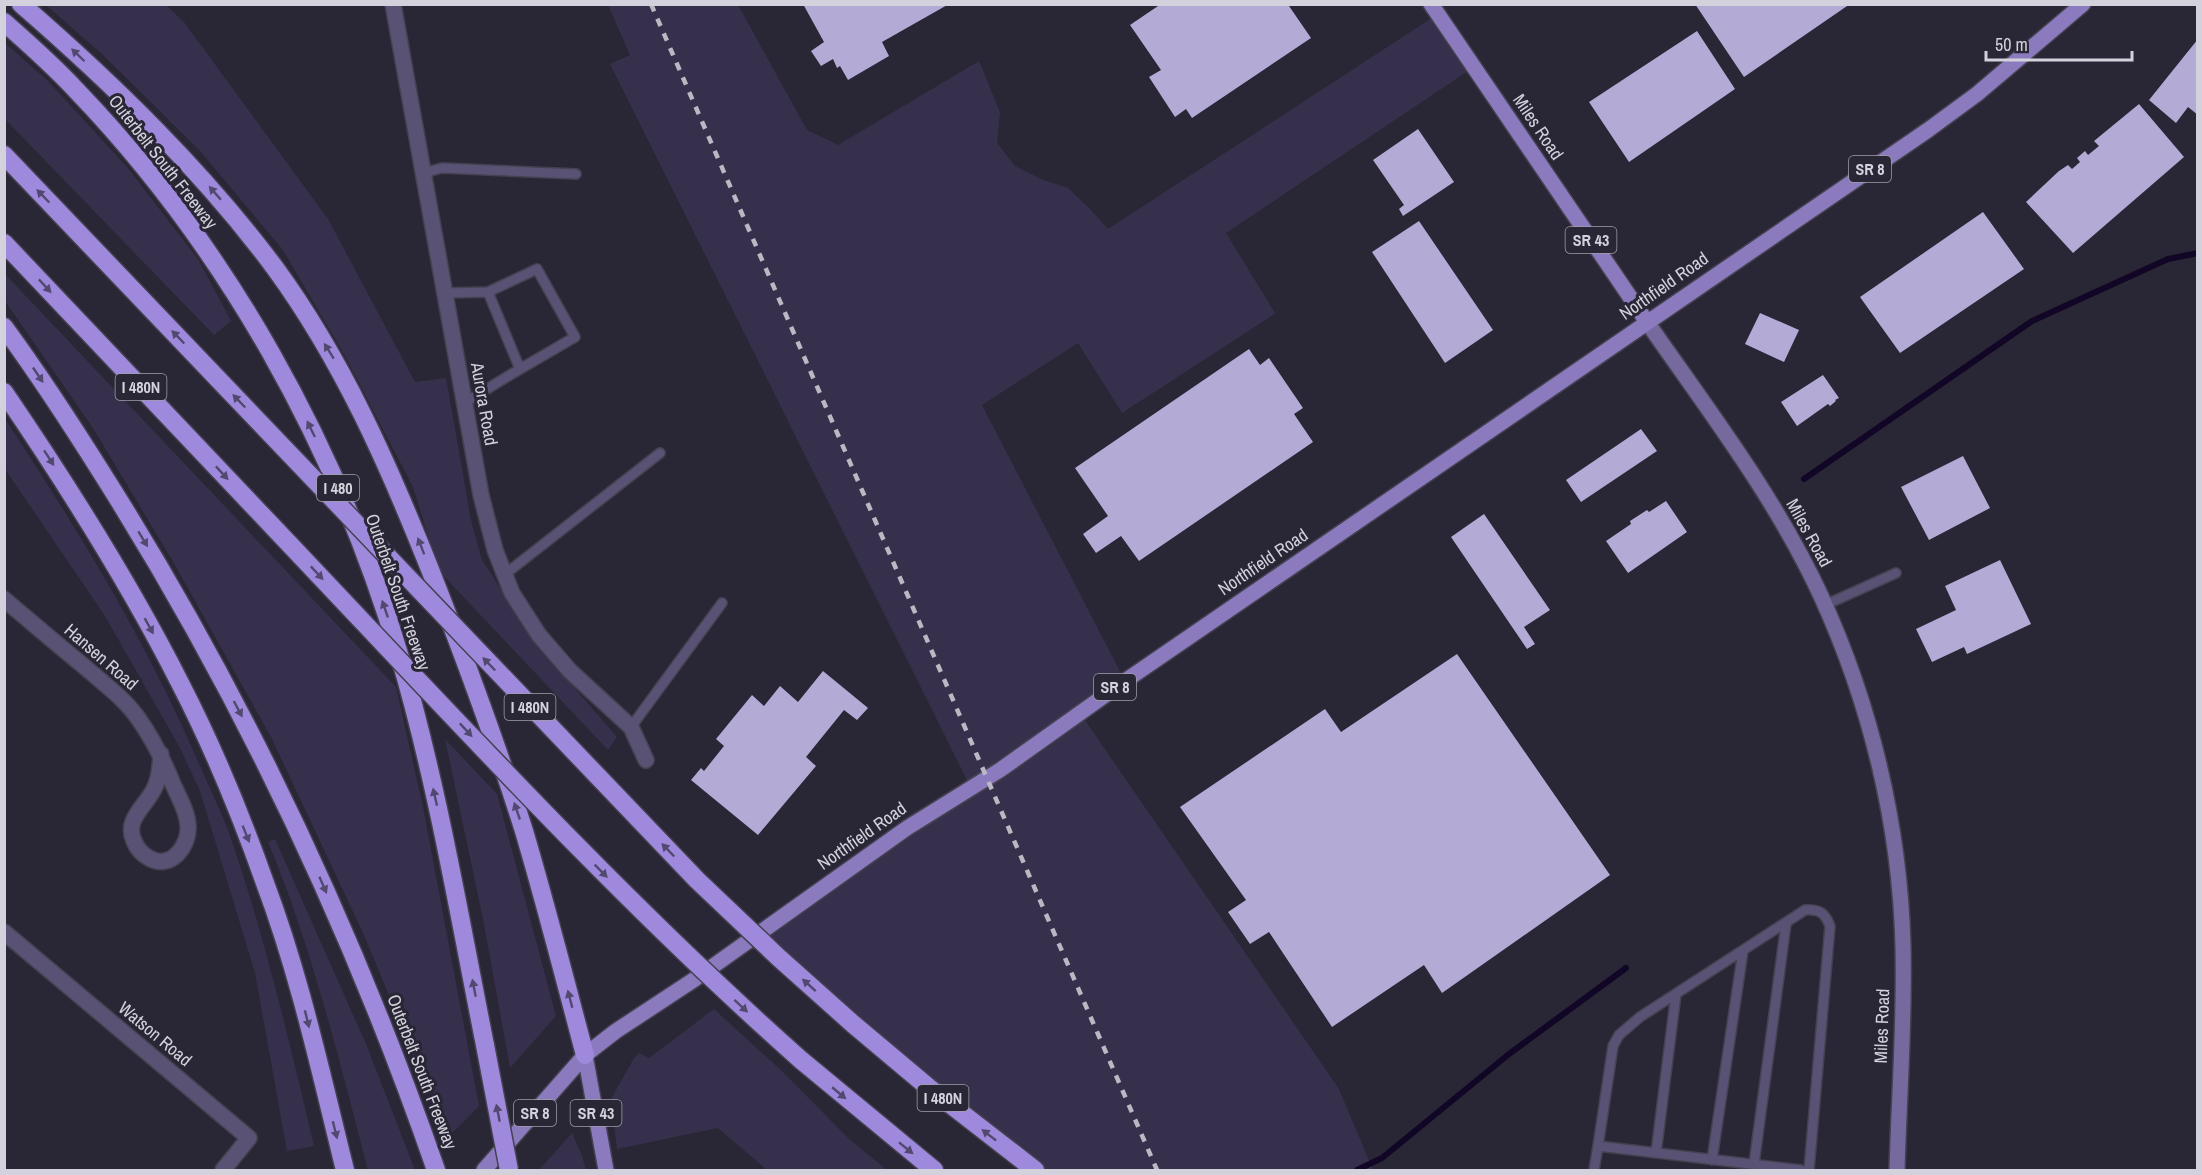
<svg xmlns="http://www.w3.org/2000/svg" width="2202" height="1175" font-family="'Archivo Narrow',sans-serif">
<style>
.green{fill:#37304c}
.lines{fill:none;stroke-linecap:round;stroke-linejoin:round}
.stream{stroke:#110625;stroke-width:6}
.building{fill:#b4aad6}
.lane-casing{stroke:#444150;stroke-width:12}
.street-casing{stroke:#444150;stroke-width:18}
.secondary-casing{stroke:#444150;stroke-width:18}
.primary-casing{stroke:#444150;stroke-width:18}
.highway-casing{stroke:#444150;stroke-width:21}
.lane{stroke:#5a5274;stroke-width:9}
.street{stroke:#5a5274;stroke-width:15}
.secondary{stroke:#76699e;stroke-width:15}
.primary{stroke:#8c7abf;stroke-width:15}
.highway{stroke:#9f89dd;stroke-width:18}
.rail{stroke:#bab8c2;stroke-width:4.5;stroke-dasharray:8 8;stroke-linecap:butt}
.highway-bridge-casing{stroke:#444150;stroke-width:21;stroke-linecap:butt}
.highway-bridge{stroke:#9f89dd;stroke-width:18}
.oneway{fill:#524970}
.labels{text-anchor:middle;stroke-width:6;stroke-linejoin:round;paint-order:stroke}
.shield{fill:#292635;stroke:#a09ea9;stroke-width:1.5}
.shield-label{font-size:16px;font-weight:bold;fill:#d3d1db}
.street-label{font-size:18px;fill:#d3d1db;stroke:#292635}
</style>
<rect width="100%" height="100%" fill="#292635"/>
<!-- green -->
<path class="green" d="M46,5h120l18,17 144,197 87,163 31,-4 25,142 11,40 56,86 79,91 -9,13 -169,-179 -26,-84 -68,-131 -62,-106 -83,-99 -97,-96z
M608,5h130l69,125 31,15 141,-84 21,51 -3,31 18,23 28,14 25,8 22,21 18,20 330,-215 36,53 -248,166 49,80 -8,6 -145,94 -44,-70 -96,62 143,276 -45,32 259,376 34,81h-338l-286,-230 222,-152 -361,-724 20,-9z
M4,42l44,39 79,86 71,92 33,62 -17,14 -209,-216z
M4,273l392,414 27,120 56,299 -34,34 -25,-70 -56,-135 -93,-198 -96,-172 -82,-137 -88,-127z
M5,419c73,111 139,218 192,340 10,24 22,47 31,71 36,103 61,210 86,316l-27,5 -32,-178 -55,-182 -20,-43 -75,-132 -100,-147z
M445,739l52,55 59,222 -46,52 -27,-149z
M275,839l91,205 49,126h-47c-29,-110 -56,-223 -100,-328z
M714,1009l69,63 67,68 37,30h-120l-49,-42 -101,21 -6,-50 23,-41 5,-5 10,5z
M572,1133l10,23 4,14h-47z"/>
<g class="lines">
<!-- stream -->
<path class="stream" d="M1804,479l228,-158 136,-62 30,-6
M1357,1170l25,-12 127,-104 117,-86"/>
</g>
<!-- building -->
<path class="building" d="M803,4h146l-67,38 7,14 -41,24 -8,-14 -3,2 -4,-9 -12,7 -10,-15 13,-9z
M1161,4h129l-1,2 22,32 -119,80 -6,-9 -11,8 -26,-40 12,-7 -31,-45z
M1695,4h155l-106,73z
M1697,31l38,58 -106,73 -40,-60z
M2198,39v76l-10,-8 -12,16 -27,-23z
M2139,104l45,53 -111,96 -47,-51 33,-31 9,-6 4,4 8,-7 -3,-4 8,-7 3,4 11,-9 -5,-5z
M1418,129l36,53 -51,34 -4,-7 5,-4 -31,-45z
M1983,212l41,57 -124,84 -40,-56z
M1419,221l74,109 -48,33 -73,-111z
M1760,313l39,17 -15,32 -39,-18z
M1249,349l11,16 9,-7 34,50 -9,6 19,28 -174,119 -18,-25 -25,17 -13,-19 25,-18 -33,-48z
M1823,375l16,23 -4,2 1,1 -6,5 -2,-2 -31,22 -16,-24z
M1641,429l16,22 -76,51 -15,-22z
M1963,456l27,52 -61,32 -28,-53z
M1666,501l21,31 -59,41 -22,-32 25,-17 -1,-3 17,-11 2,2z
M1484,514l66,96 -26,17 11,17 -8,5 -76,-112z
M2000,560l31,64 -64,30 -3,-7 -32,15 -16,-33 40,-19 -11,-24z
M1457,654l153,221 -168,118 -18,-28 -92,62 -63,-95 -19,12 -22,-32 18,-12 -66,-93 145,-98 16,23z
M823,671l45,37 -11,12 -13,-10 -38,47 10,9 -58,69 -67,-55 10,-12 3,3 20,-25 -8,-7 36,-44 12,11 16,-20 18,16z"/>
<g class="lines">
<defs>
<path id="lane" d="M423,173l19,-5 134,6
M488,292l49,-23 38,68 -55,32
M444,293l44,-1 32,77 -56,34
M504,575l156,-122
M1825,605l71,-32
M631,727l91,-124
M1598,1146l15,-100 6,-11 21,-18 165,-107c15,-1 20,3 25,16l-21,244
M1656,1153l20,-159
M1712,1160l31,-209
M1754,1164l32,-240
M1594,1170l4,-24 203,24"/>
<path id="street" d="M393,4l88,491 14,55 17,43 27,42 31,36 61,56 15,33
M4,599c27,23 54,46 81,68 18,16 39,31 53,51 14,20 25,41 34,64 6,14 15,28 16,43 2,20 -17,46 -39,33 -7,-4 -12,-9 -15,-17 -10,-21 11,-34 20,-52 6,-11 6,-23 7,-35
M4,932l245,206 -26,32"/>
<path id="secondary" d="M1647,322c61,88 129,176 174,274 50,109 79,230 82,350 2,75 -4,150 -6,224"/>
<path id="primary" d="M1431,4l216,318
M585,1055l21,115
M484,1170l101,-115 31,-24 79,-52 212,-151 93,-58 125,-89 803,-551 49,-36 106,-90"/>
<path id="highway" d="M21,4c92,80 181,166 254,264 68,93 114,198 156,304 33,84 66,173 93,259 22,74 41,149 61,224
M4,22c25,22 50,44 72,68 151,157 261,356 323,564 38,128 60,261 86,391
M4,155l214,224
M4,243l273,288
M4,327c36,49 69,100 101,151 137,217 247,450 331,692
M4,392c64,94 125,190 176,291 33,64 61,132 85,200 35,93 56,191 80,287
M853,1024l75,63 107,83
M801,1060l133,110"/>
</defs>
<!-- lane casing -->
<use href="#lane" class="lane-casing"/>
<!-- street casing -->
<use href="#street" class="street-casing"/>
<!-- secondary casing -->
<use href="#secondary" class="secondary-casing"/>
<!-- primary casing -->
<use href="#primary" class="primary-casing"/>
<!-- highway casing -->
<use href="#highway" class="highway-casing"/>
<!-- lane -->
<use href="#lane" class="lane"/>
<!-- street -->
<use href="#street" class="street"/>
<!-- secondary -->
<use href="#secondary" class="secondary"/>
<!-- primary -->
<use href="#primary" class="primary"/>
<!-- highway -->
<use href="#highway" class="highway"/>
<!-- rail -->
<path class="rail" d="M651,4l506,1166"/>
<defs>
<path id="highway-bridge" d="M218,379l479,501 81,77 75,67
M277,531c171,180 338,364 524,529
M485,1045l24,125"/>
</defs>
<!-- highway-bridge casing -->
<use href="#highway-bridge" class="highway-bridge-casing"/>
<!-- highway-bridge -->
<use href="#highway-bridge" class="highway-bridge"/>
</g>
<!-- one-way arrows -->
<defs><path id="oneway-solid" d="M-6-.8H1V-3.2L6.5 0L1 3.2V.8H-6Z" transform="scale(1.5)"/></defs>
<g class="oneway">
<use href="#oneway-solid" transform="translate(78 55) rotate(-136)"/>
<use href="#oneway-solid" transform="translate(215 193) rotate(-131)"/>
<use href="#oneway-solid" transform="translate(43 196) rotate(-134)"/>
<use href="#oneway-solid" transform="translate(45 286) rotate(47)"/>
<use href="#oneway-solid" transform="translate(178 337) rotate(-134)"/>
<use href="#oneway-solid" transform="translate(329 351) rotate(-122)"/>
<use href="#oneway-solid" transform="translate(38 375) rotate(56)"/>
<use href="#oneway-solid" transform="translate(239 401) rotate(-134)"/>
<use href="#oneway-solid" transform="translate(311 429) rotate(-116)"/>
<use href="#oneway-solid" transform="translate(49 458) rotate(57)"/>
<use href="#oneway-solid" transform="translate(222 473) rotate(47)"/>
<use href="#oneway-solid" transform="translate(143 539) rotate(59)"/>
<use href="#oneway-solid" transform="translate(421 546) rotate(-111)"/>
<use href="#oneway-solid" transform="translate(317 573) rotate(47)"/>
<use href="#oneway-solid" transform="translate(385 609) rotate(-109)"/>
<use href="#oneway-solid" transform="translate(149 626) rotate(61)"/>
<use href="#oneway-solid" transform="translate(489 664) rotate(-134)"/>
<use href="#oneway-solid" transform="translate(238 709) rotate(62)"/>
<use href="#oneway-solid" transform="translate(466 730) rotate(47)"/>
<use href="#oneway-solid" transform="translate(435 797) rotate(-103)"/>
<use href="#oneway-solid" transform="translate(517 811) rotate(-109)"/>
<use href="#oneway-solid" transform="translate(246 834) rotate(68)"/>
<use href="#oneway-solid" transform="translate(668 850) rotate(-134)"/>
<use href="#oneway-solid" transform="translate(601 871) rotate(45)"/>
<use href="#oneway-solid" transform="translate(323 885) rotate(66)"/>
<use href="#oneway-solid" transform="translate(809 985) rotate(-138)"/>
<use href="#oneway-solid" transform="translate(474 988) rotate(-101)"/>
<use href="#oneway-solid" transform="translate(570 999) rotate(-105)"/>
<use href="#oneway-solid" transform="translate(741 1006) rotate(43)"/>
<use href="#oneway-solid" transform="translate(307 1019) rotate(76)"/>
<use href="#oneway-solid" transform="translate(839 1093) rotate(40)"/>
<use href="#oneway-solid" transform="translate(498 1113) rotate(-101)"/>
<use href="#oneway-solid" transform="translate(335 1130) rotate(76)"/>
<use href="#oneway-solid" transform="translate(989 1135) rotate(-142)"/>
<use href="#oneway-solid" transform="translate(906 1148) rotate(39)"/>
</g>
<g class="labels">
<!-- shield labels -->
<g class="shield">
<rect x="1849" y="156" width="42" height="26" rx="4.5"/>
<rect x="1565.5" y="227" width="51" height="26" rx="4.5"/>
<rect x="115.5" y="374" width="51" height="26" rx="4.5"/>
<rect x="317" y="475" width="42" height="26" rx="4.5"/>
<rect x="1094" y="674" width="42" height="26" rx="4.5"/>
<rect x="504.5" y="694" width="51" height="26" rx="4.5"/>
<rect x="917.5" y="1085" width="51" height="26" rx="4.5"/>
<rect x="514" y="1100" width="42" height="26" rx="4.5"/>
<rect x="570.5" y="1100" width="51" height="26" rx="4.5"/>
</g>
<g class="shield-label">
<text x="1870" y="175">SR 8</text>
<text x="1591" y="246">SR 43</text>
<text x="141" y="393">I 480N</text>
<text x="338" y="494">I 480</text>
<text x="1115" y="693">SR 8</text>
<text x="530" y="713">I 480N</text>
<text x="943" y="1104">I 480N</text>
<text x="535" y="1119">SR 8</text>
<text x="596" y="1119">SR 43</text>
</g>
<!-- street labels -->
<g class="street-label">
<text transform="translate(1538 127) rotate(56)" y="6">Miles Road</text>
<text transform="translate(163 162) rotate(52)" y="6">Outerbelt South Freeway</text>
<text transform="translate(1664 286) rotate(-35)" y="6">Northfield Road</text>
<text transform="translate(484 404) rotate(80)" y="6">Aurora Road</text>
<text transform="translate(1809 533) rotate(61)" y="6">Miles Road</text>
<text transform="translate(1263 562) rotate(-34)" y="6">Northfield Road</text>
<text transform="translate(398 592) rotate(71)" y="6">Outerbelt South Freeway</text>
<text transform="translate(101 657) rotate(41)" y="6">Hansen Road</text>
<text transform="translate(862 836) rotate(-35)" y="6">Northfield Road</text>
<text transform="translate(1882 1026) rotate(-88)" y="6">Miles Road</text>
<text transform="translate(155 1034) rotate(40)" y="6">Watson Road</text>
<text transform="translate(422 1072) rotate(69)" y="6">Outerbelt South Freeway</text>
</g>
</g>
<!-- border -->
<rect width="2202" height="1175" fill="none" stroke="#d3d1db" stroke-width="12"/>
<!-- scale -->
<path d="M1986 51v9h146v-9" fill="none" stroke="#d3d1db" stroke-width="3"/>
<text x="1995" y="51" font-size="18" fill="#d3d1db" stroke="#292635" stroke-width="4.5" paint-order="stroke">50 m</text>
</svg>
